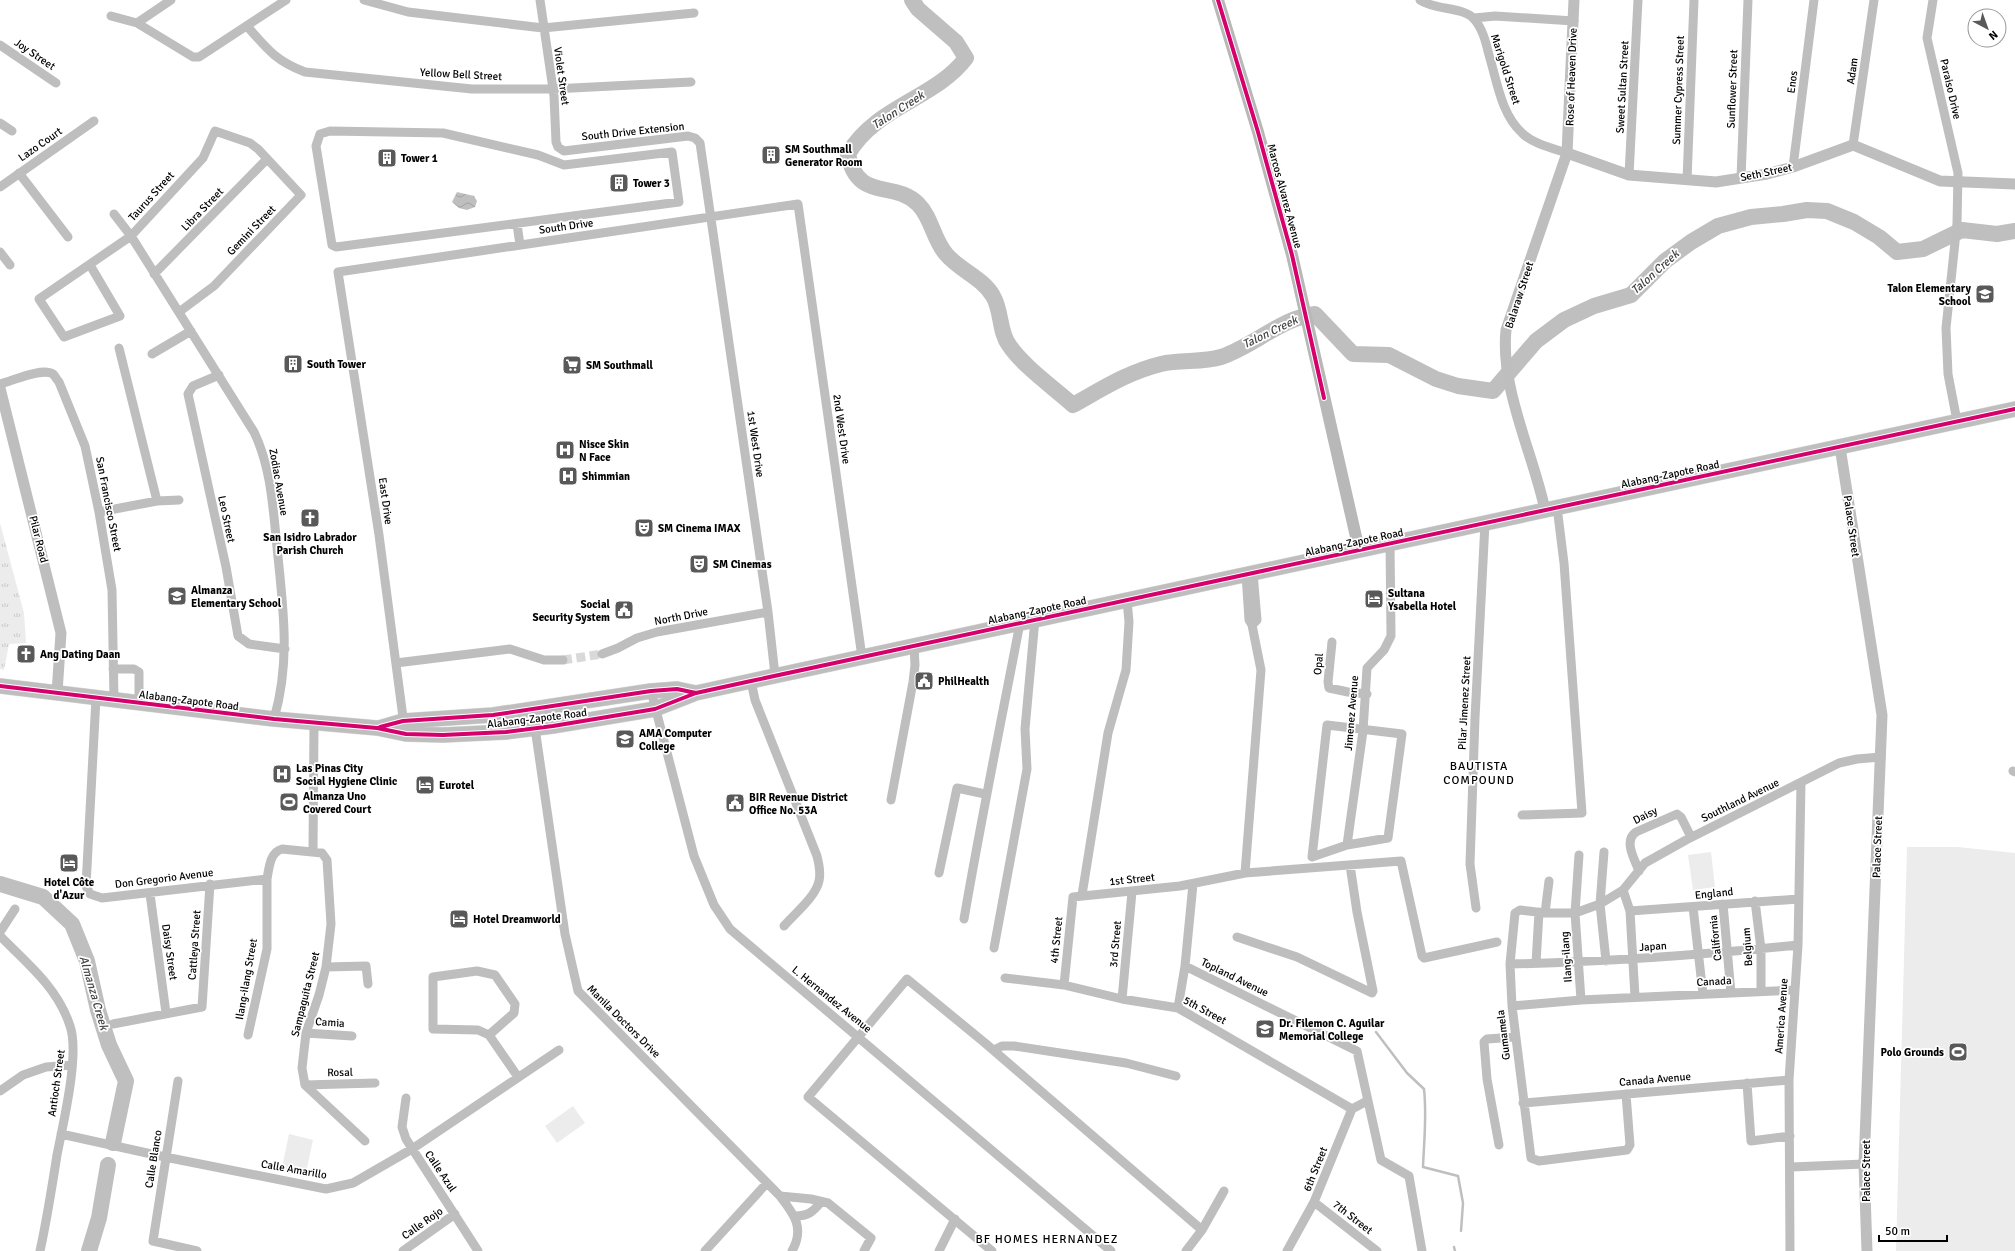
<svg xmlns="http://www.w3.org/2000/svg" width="2015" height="1251" font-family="Signika,sans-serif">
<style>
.grass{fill:url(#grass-tufts)}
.park{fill:#ececec}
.water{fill:url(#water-waves)}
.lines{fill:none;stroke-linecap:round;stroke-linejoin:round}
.stream{stroke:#bfbfbf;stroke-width:2.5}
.river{stroke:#bfbfbf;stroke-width:16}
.minor-tunnel{stroke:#d9d9d9;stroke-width:9;stroke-dasharray:9 4.5;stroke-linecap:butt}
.trunk-casing{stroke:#dbdbdb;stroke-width:16}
.minor{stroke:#bebebe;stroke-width:9}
.tertiary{stroke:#bebebe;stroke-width:11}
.secondary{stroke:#b8b8b8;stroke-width:12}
.trunk{stroke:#bebebe;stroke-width:15}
.cycleway-casing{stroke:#fff;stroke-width:6}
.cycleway{stroke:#d6006c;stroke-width:4}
.labels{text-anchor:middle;stroke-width:3.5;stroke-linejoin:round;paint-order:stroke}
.street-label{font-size:11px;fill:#000;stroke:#fff}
.poi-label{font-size:11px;font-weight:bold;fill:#000;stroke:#fff;text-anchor:start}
.water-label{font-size:12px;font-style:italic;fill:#444;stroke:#fff}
.neighbourhood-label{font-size:12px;letter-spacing:1px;fill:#000;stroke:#fff}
</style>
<defs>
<pattern id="grass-tufts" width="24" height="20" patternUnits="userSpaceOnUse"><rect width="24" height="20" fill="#ececec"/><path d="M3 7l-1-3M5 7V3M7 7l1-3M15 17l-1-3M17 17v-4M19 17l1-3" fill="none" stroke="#c9c9c9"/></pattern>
<pattern id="water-waves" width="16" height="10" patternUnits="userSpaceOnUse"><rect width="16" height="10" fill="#bfbfbf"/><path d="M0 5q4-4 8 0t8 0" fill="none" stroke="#a2a2a2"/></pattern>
</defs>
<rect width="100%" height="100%" fill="#fff"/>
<!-- grass -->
<path class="grass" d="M0,523l24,90 2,30 -17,1 -5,26 -4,-1z"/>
<!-- park -->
<path class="park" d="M1907,847h51l57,6v398h-119z
M1711,852l4,35 -22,3 -5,-35z
M573,1106l12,17 -28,20 -12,-17z
M289,1134l24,6 -8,37 -24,-5z"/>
<!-- water -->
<path class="water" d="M457,192l17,4 3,5 -2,6 -8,3 -8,-2 -7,-6z"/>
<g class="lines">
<!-- stream -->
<path class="stream" d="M1376,1032l31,41 17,16c3,27 0,52 -1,78l35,9 5,27 -2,28
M1454,1247l1,4"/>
<!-- river -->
<path class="river" d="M912,0l6,9 38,33 10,16c-31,41 -90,48 -118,96 9,48 46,26 70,50 14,14 15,35 28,50 13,16 37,24 47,42 9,15 6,36 16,49 14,21 45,43 64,60 29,-16 55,-33 88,-41 19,-5 41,-1 60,-7 33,-11 60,-39 94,-43l38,40 36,1 47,24 22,7 35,5 43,-50 28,-21 30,-14 37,-11 34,-34 26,-19 27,-16 33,-9 32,-3 24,-4 20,1 27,11 25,15 18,15 26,-3 39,-19 35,4 18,-3
M0,884l43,13 29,27 15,37 11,49 11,35 17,36 -13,62
M89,1251l10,-33 9,-53"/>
<!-- minor-tunnel -->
<path class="minor-tunnel" d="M563,660l39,-6"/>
<defs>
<path id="trunk" d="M0,686l274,33 103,9 29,6 37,1 63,-3 47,-6 102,-17 41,-16 55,-12 1264,-272
M379,728l24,-7 90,-6 158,-24 26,-2 19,4"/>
</defs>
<!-- trunk casing -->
<use href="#trunk" class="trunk-casing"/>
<!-- minor -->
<path class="minor" d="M364,0l44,12 135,16 151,-15
M540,0l14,96 2,46 2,5 6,4 124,-15 7,2 5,5 68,469 7,63
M1420,0c14,10 45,7 54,19 9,10 12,24 15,36 8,26 12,59 33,78 11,11 30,15 45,20
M1933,0l-6,38 31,135 -1,50 -11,105 2,46 9,47
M111,16l26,7 56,34h6l87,-57
M1474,18l21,-2 79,5
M137,23l34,-23
M247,26c20,23 29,35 58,46l167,17h81l138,-7
M0,45l56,38
M0,123l12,8
M330,131l113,2 95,22 26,10 108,-13 7,50 -343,45 -4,-2 -16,-99 4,-12z
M1853,145l21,-145
M1793,167l21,-167
M19,173l49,64
M1629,175l9,-175
M1741,178l7,-178
M1687,180l7,-180
M0,187l94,-66
M114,214l17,22 123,196c17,35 19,76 23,115 6,60 14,114 -3,172
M517,224l3,21
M0,252l10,13
M90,265l30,51 -56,21 -25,-38 92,-63 72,-78 12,-27 35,12 8,6 43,46 -87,91 -35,26
M154,274l113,-115
M119,348l38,153
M152,354l39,-23
M219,375l-26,11 -5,8 38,173 12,69 11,8 36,5
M0,384c12,-3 42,-17 53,-10 2,2 4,6 6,8l26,64 14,66 13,78 2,110
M99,512l58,-11 22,-1
M1252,625l5,-5 -4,-47
M1332,642l-4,40 1,6 19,4 19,2
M602,654l16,-6 19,-10 20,-6 111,-20
M396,663l114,-14 34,11h19
M113,669h21l5,3v31
M751,681l4,19 62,156c2,8 4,17 2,25 -4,17 -24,32 -35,45
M651,691l43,165 20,49 16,24 381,322
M96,698l-10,188 4,8 12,4 165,-19c2,-11 3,-27 15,-30l40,4 5,7 4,64 -5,43 -7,28 -13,38 -4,35 3,17 60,56
M404,725l-25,-190 -41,-263 460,-68 64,453
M1327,725l75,9 -14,104 -41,7 -35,12z
M535,728l30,206 13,57 202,205c14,18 25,32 12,55
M2013,771l2,1
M891,800l22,-118 2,-17 -1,-19
M1522,815l60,-2 -18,-250 -7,-56
M1347,845l16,-114 4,-63 17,-18 7,-14 -1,-93
M313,851l1,-127
M1604,852l-4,52 6,57
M1579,855l-4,58 6,87
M1639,871c-4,-11 -16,-30 -3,-39l41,-18 4,3 10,20
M939,873l18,-85 28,6
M1245,873l16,-203 -9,-45 -3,-5 -3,-45
M1623,890l7,21 5,86
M150,894l16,119
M1082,895l26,-162 18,-63 3,-48 -2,-22
M1755,901l6,48v42
M1723,904l8,89
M1693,907l10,87
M1476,908l-6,-44 5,-146 10,-195
M1630,911l169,-12
M1545,913l4,-32
M964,919c17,-99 37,-197 56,-296
M0,932l15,-23
M0,936c27,27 58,52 70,90 10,28 -7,98 -13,129 -5,32 -10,64 -17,96
M1237,937l60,20 75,36 1,-2 -16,-79 -7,-47
M994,948l33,-179 -2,-40 10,-110
M1536,963l3,-51
M1510,964c97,-2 192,-9 288,-19
M1185,966l172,85 24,109 28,16 13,75
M326,967l40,-1 2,18
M1005,978l59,7 58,14 56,9 174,101
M1064,985l9,-88 107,-11 65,-13 156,-12 21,95 2,2 73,-16
M1122,999l10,-107
M1512,1006l69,-6 214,-10
M1178,1008l7,-42 8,-82
M113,1024l89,-17 8,-123
M306,1033l46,3
M248,1035l19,-86v-70
M489,1035l25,-22 1,-9 -20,-29 -18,-4 -44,6v52l45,1 11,5 29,42
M994,1050l8,-4h12l112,17 50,13
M178,1081l-25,160 44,10
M1747,1083l4,58 39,-5
M305,1085l70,-2
M0,1091l23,-16 23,-8 26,-2
M1626,1094l4,51 -3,5 -88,11 -8,-3 -19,-152 -2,-42 5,-51 5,-3 25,3h30l25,-9 23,-14 22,-27 41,-23 153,-77 18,-4 24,-2
M406,1098l-4,29 4,12 72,112
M1523,1103l266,-23
M61,1134l104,23 161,32 27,-6 59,-34 147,-99
M1499,1145l-12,-66 -3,-37 3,-3 28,-2
M1791,1167l73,-3
M780,1196l31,3 17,4 43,35 -7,13
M1314,1202l63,49
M795,1216c13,0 18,-4 26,-14
M403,1251l52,-37
M705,1251l61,-67
M939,1251l16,-32
M992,1251l-184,-154 99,-118 78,64 217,187
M1186,1251l16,-21 22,-39
M1287,1251l27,-49 38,-93 15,-8
M1790,1251l-1,-171 9,-135 3,-162"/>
<!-- tertiary -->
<path class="tertiary" d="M1567,153l62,22 87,7 51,-8 26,-7 60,-22 87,36 75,3
M0,388l61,245 -4,60
M1840,447l42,268 -18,449 3,87
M1545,510c-12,-57 -45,-122 -39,-180l61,-177 7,-153"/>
<!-- secondary -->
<path class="secondary" d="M1218,0l40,132 34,123 67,295"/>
<!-- trunk -->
<use href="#trunk" class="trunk"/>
<defs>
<path id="cycleway" d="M1218,0l40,132 34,123 32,143
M0,686l274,33 103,9 29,6 37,1 63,-3 47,-6 102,-17 41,-16 55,-12 1264,-272
M380,727l23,-6 90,-6 158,-24 26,-2 19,4"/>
</defs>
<!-- cycleway casing -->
<use href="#cycleway" class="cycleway-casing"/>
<!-- cycleway -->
<use href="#cycleway" class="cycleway"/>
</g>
<!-- icons -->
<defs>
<symbol id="building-square" viewBox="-11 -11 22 22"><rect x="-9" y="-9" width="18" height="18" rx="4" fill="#595959" stroke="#fff"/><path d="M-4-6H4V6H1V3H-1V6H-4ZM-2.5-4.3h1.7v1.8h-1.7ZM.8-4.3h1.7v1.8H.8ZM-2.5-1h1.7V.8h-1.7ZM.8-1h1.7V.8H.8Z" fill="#fff"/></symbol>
<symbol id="school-square" viewBox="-11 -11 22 22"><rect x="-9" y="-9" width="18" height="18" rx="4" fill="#595959" stroke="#fff"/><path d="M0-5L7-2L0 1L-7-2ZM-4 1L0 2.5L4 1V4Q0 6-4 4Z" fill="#fff"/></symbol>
<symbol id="supermarket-square" viewBox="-11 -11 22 22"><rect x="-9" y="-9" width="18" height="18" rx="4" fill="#595959" stroke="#fff"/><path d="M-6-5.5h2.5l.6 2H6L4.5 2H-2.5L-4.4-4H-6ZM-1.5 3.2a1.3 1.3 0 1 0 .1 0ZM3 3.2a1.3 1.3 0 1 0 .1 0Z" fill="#fff"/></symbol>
<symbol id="hospital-square" viewBox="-11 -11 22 22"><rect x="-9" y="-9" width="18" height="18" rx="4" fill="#595959" stroke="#fff"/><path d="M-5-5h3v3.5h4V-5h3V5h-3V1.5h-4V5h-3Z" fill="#fff"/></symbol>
<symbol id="church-square" viewBox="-11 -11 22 22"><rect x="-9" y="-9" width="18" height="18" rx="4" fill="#595959" stroke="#fff"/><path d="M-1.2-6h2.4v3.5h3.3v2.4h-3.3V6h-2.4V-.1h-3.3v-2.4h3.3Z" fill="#fff"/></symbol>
<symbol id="theatre-square" viewBox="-11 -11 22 22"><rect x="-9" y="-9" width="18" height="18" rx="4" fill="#595959" stroke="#fff"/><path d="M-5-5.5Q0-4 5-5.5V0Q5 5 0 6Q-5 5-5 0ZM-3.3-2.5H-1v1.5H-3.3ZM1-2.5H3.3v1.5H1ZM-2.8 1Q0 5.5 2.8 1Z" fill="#fff"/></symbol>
<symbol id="hotel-square" viewBox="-11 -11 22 22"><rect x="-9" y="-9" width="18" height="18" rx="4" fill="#595959" stroke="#fff"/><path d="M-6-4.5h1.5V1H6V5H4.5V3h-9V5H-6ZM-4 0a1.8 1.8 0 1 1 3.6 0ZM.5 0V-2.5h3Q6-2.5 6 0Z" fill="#fff"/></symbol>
<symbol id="civic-square" viewBox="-11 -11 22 22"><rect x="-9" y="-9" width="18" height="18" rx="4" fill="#595959" stroke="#fff"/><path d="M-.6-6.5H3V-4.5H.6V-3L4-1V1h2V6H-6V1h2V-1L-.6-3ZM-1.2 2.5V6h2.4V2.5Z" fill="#fff"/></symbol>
<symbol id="university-square" viewBox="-11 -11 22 22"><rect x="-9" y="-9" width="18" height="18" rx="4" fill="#595959" stroke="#fff"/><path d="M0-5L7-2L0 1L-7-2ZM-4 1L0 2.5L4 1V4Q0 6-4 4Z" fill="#fff"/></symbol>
<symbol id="stadium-square" viewBox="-11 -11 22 22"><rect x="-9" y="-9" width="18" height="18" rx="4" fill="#595959" stroke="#fff"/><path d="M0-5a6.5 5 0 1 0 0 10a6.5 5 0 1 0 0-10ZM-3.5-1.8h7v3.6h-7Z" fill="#fff"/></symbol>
</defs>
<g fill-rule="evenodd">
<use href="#building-square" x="760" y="144" width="22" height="22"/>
<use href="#building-square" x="376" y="147" width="22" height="22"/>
<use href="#building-square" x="608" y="172" width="22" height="22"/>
<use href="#school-square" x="1974" y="283" width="22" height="22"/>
<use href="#building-square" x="282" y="353" width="22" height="22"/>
<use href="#supermarket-square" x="561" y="354" width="22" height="22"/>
<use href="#hospital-square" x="554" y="439" width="22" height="22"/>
<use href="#hospital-square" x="557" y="465" width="22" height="22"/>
<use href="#church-square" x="299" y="507" width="22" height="22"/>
<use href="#theatre-square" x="633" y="517" width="22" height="22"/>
<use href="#theatre-square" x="688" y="553" width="22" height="22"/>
<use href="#school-square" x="166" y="585" width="22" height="22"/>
<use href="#hotel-square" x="1363" y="588" width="22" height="22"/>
<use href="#civic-square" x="613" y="599" width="22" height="22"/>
<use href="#church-square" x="15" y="643" width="22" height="22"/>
<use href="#civic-square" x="913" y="670" width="22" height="22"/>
<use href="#university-square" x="614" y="728" width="22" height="22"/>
<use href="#hospital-square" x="271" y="763" width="22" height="22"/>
<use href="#hotel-square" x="414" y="774" width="22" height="22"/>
<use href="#stadium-square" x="278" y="791" width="22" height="22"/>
<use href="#civic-square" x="724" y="792" width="22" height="22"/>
<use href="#hotel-square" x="58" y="852" width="22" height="22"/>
<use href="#hotel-square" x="448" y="908" width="22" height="22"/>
<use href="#university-square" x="1254" y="1018" width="22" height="22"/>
<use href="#stadium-square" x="1947" y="1041" width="22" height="22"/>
</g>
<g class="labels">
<!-- street labels -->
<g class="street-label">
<text transform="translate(35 54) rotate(34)" y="4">Joy Street</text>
<text transform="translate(1506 69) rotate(72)" y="4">Marigold Street</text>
<text transform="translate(1852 71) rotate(-82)" y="4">Adam</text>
<text transform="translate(461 74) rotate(3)" y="4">Yellow Bell Street</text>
<text transform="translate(562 76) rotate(82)" y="4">Violet Street</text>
<text transform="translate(1571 77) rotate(-88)" y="4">Rose of Heaven Drive</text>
<text transform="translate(1792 82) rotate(-83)" y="4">Enos</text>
<text transform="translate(1622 87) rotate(-87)" y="4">Sweet Sultan Street</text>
<text transform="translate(1732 89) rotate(-88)" y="4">Sunflower Street</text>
<text transform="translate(1951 89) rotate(77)" y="4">Paraiso Drive</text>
<text transform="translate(1678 90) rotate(-88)" y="4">Summer Cypress Street</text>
<text transform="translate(633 131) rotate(-6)" y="4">South Drive Extension</text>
<text transform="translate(40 144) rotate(-35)" y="4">Lazo Court</text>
<text transform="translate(1766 172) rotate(-12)" y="4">Seth Street</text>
<text transform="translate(151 196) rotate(-48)" y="4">Taurus Street</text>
<text transform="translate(1285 196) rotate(75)" y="4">Marcos Alvarez Avenue</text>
<text transform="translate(202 209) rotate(-46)" y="4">Libra Street</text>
<text transform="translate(566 226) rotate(-8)" y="4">South Drive</text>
<text transform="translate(251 230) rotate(-46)" y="4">Gemini Street</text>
<text transform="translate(1519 295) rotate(-72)" y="4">Balaraw Street</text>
<text transform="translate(842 429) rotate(82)" y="4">2nd West Drive</text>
<text transform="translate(756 444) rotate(82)" y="4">1st West Drive</text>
<text transform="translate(1670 474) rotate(-12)" y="4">Alabang-Zapote Road</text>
<text transform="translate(279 482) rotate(80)" y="4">Zodiac Avenue</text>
<text transform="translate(386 501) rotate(82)" y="4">East Drive</text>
<text transform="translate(109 504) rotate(79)" y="4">San Francisco Street</text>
<text transform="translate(227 519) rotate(78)" y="4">Leo Street</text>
<text transform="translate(1852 526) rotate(82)" y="4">Palace Street</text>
<text transform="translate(39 539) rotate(76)" y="4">Pilar Road</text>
<text transform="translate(1354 542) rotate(-12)" y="4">Alabang-Zapote Road</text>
<text transform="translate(1037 610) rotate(-12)" y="4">Alabang-Zapote Road</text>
<text transform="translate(681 616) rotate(-11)" y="4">North Drive</text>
<text transform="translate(1318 664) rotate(-85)" y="4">Opal</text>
<text transform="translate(189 700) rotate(7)" y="4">Alabang-Zapote Road</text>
<text transform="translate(1464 703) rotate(-87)" y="4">Pilar Jimenez Street</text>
<text transform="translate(1351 713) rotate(-85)" y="4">Jimenez Avenue</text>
<text transform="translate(537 718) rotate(-7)" y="4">Alabang-Zapote Road</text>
<text transform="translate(1740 800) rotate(-26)" y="4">Southland Avenue</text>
<text transform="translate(1645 815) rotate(-26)" y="4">Daisy</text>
<text transform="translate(1877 847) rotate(-88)" y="4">Palace Street</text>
<text transform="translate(164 878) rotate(-7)" y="4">Don Gregorio Avenue</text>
<text transform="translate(1132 879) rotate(-6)" y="4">1st Street</text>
<text transform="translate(1714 893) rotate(-6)" y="4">England</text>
<text transform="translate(1715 938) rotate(-96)" y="4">California</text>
<text transform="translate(1056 940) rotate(-84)" y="4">4th Street</text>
<text transform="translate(1115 944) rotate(-85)" y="4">3rd Street</text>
<text transform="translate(194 945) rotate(-86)" y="4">Cattleya Street</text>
<text transform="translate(1653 946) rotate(-4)" y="4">Japan</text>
<text transform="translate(1747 947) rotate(-94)" y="4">Belgium</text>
<text transform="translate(170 952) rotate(82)" y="4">Daisy Street</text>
<text transform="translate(1566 957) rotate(-94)" y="4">Ilang-ilang</text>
<text transform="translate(1235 977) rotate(26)" y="4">Topland Avenue</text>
<text transform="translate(246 979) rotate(-80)" y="4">Ilang-ilang Street</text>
<text transform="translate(1714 981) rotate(-3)" y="4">Canada</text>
<text transform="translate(305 994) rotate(-76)" y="4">Sampaguita Street</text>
<text transform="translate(832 999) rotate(39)" y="4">L. Hernandez Avenue</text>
<text transform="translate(1205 1010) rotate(28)" y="4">5th Street</text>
<text transform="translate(1781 1016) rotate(-86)" y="4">America Avenue</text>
<text transform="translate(624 1021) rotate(45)" y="4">Manila Doctors Drive</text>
<text transform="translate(330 1022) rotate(4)" y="4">Camia</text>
<text transform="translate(1503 1035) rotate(-97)" y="4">Gumamela</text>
<text transform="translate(340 1072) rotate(-1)" y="4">Rosal</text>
<text transform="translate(1655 1079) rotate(-5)" y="4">Canada Avenue</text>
<text transform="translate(56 1083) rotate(-82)" y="4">Antioch Street</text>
<text transform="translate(153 1159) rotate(-81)" y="4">Calle Blanco</text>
<text transform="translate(294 1169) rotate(10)" y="4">Calle Amarillo</text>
<text transform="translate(1315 1169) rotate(-68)" y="4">6th Street</text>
<text transform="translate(441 1171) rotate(56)" y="4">Calle Azul</text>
<text transform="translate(1866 1171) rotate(-90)" y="4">Palace Street</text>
<text transform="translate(1353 1217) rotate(38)" y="4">7th Street</text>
<text transform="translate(422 1223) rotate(-35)" y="4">Calle Rojo</text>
</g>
<!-- poi labels -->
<g class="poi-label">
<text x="785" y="153">SM Southmall<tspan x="785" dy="13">Generator Room</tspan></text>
<text x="401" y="162">Tower 1</text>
<text x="633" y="187">Tower 3</text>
<text x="1971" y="292" text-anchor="end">Talon Elementary<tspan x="1971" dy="13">School</tspan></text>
<text x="307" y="368">South Tower</text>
<text x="586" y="369">SM Southmall</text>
<text x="579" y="448">Nisce Skin<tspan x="579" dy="13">N Face</tspan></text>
<text x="582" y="480">Shimmian</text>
<text x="658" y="532">SM Cinema IMAX</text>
<text x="310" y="541" text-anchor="middle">San Isidro Labrador<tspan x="310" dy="13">Parish Church</tspan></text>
<text x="713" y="568">SM Cinemas</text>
<text x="191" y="594">Almanza<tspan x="191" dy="13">Elementary School</tspan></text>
<text x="1388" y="597">Sultana<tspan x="1388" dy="13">Ysabella Hotel</tspan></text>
<text x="610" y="608" text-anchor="end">Social<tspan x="610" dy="13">Security System</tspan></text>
<text x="40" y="658">Ang Dating Daan</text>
<text x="938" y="685">PhilHealth</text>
<text x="639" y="737">AMA Computer<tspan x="639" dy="13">College</tspan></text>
<text x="296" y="772">Las Pinas City<tspan x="296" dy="13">Social Hygiene Clinic</tspan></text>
<text x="439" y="789">Eurotel</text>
<text x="303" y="800">Almanza Uno<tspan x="303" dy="13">Covered Court</tspan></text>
<text x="749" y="801">BIR Revenue District<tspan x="749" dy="13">Office No. 53A</tspan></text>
<text x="69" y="886" text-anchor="middle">Hotel Côte<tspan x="69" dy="13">d'Azur</tspan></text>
<text x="473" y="923">Hotel Dreamworld</text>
<text x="1279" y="1027">Dr. Filemon C. Aguilar<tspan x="1279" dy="13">Memorial College</tspan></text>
<text x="1944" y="1056" text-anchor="end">Polo Grounds</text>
</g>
<!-- water labels -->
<g class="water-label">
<text transform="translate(898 110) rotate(-33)" y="4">Talon Creek</text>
<text transform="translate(1655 272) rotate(-42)" y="4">Talon Creek</text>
<text transform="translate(1270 332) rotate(-26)" y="4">Talon Creek</text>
<text transform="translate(94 993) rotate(74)" y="4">Almanza Creek</text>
</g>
<!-- neighbourhood labels -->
<g class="neighbourhood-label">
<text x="1479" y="770">BAUTISTA<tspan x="1479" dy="14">COMPOUND</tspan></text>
<text x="1047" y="1243">BF HOMES HERNANDEZ</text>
</g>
</g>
<!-- north arrow -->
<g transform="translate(1987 28) rotate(139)"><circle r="19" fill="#ffffff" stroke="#999999"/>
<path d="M0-3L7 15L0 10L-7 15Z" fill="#595959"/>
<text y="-6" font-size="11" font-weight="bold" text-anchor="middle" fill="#000000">N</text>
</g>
<!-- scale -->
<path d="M1879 1235v6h68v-6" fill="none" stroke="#000000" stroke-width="2"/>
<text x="1885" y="1235" font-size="12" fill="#000000" stroke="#ffffff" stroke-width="3" paint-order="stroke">50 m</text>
</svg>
